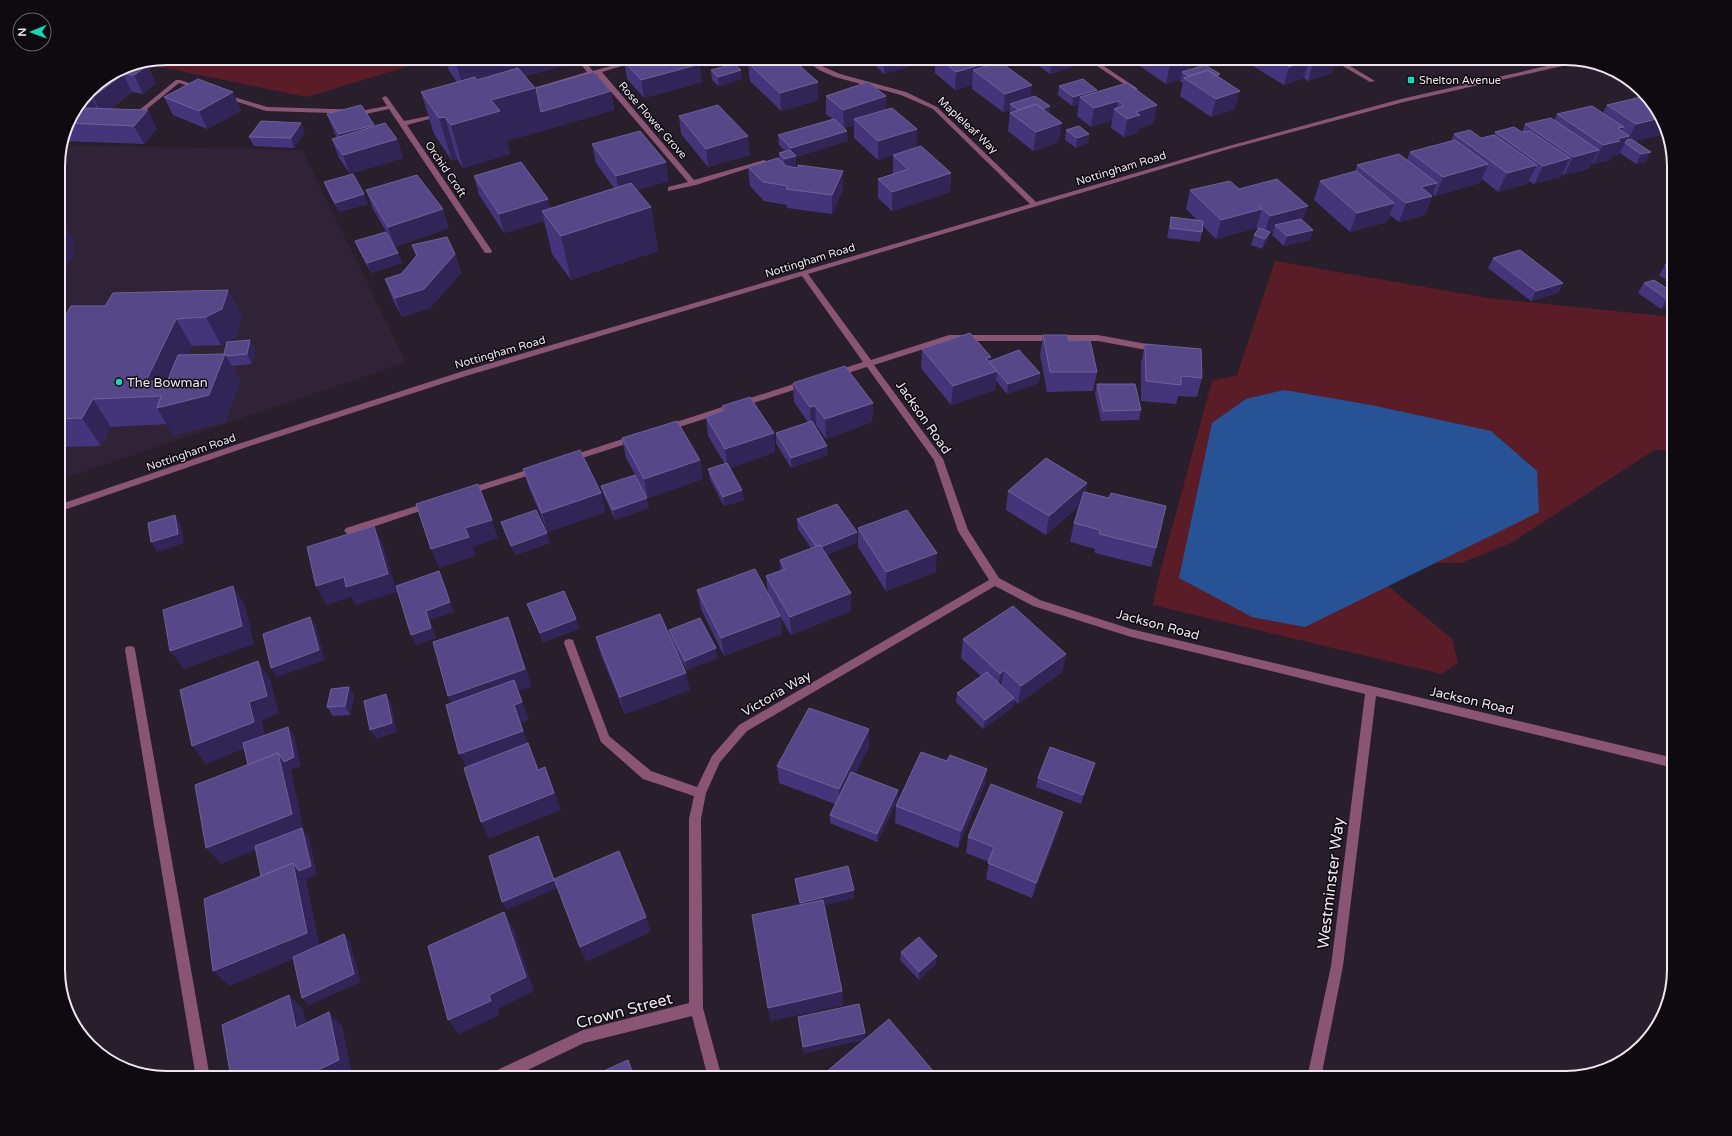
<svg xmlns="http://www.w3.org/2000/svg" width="1732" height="1136" font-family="'Varela Round',sans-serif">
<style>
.built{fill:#312337}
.green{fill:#5a1d28}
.water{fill:#275296}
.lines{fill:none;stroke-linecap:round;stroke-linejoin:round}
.minor{fill:#8a5574;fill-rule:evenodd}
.wall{fill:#44357b}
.shaded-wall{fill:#312456}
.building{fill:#564888;stroke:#6e6198}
.poi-dot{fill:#19d5b2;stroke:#0e0a10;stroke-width:1.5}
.labels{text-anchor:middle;stroke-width:3;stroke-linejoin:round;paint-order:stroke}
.far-poi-label{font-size:11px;fill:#eee7f1;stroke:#0e0a10;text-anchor:start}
.far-street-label{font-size:11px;fill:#eee7f1;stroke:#0e0a10}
.poi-label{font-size:13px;fill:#eee7f1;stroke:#0e0a10;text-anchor:start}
.street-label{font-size:13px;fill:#eee7f1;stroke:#0e0a10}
.near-street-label{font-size:16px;fill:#eee7f1;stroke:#0e0a10}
.rim{fill:none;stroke:#eee7f1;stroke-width:2}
</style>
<rect width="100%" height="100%" fill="#281e2c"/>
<!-- built -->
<path class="built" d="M61,145l241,5 104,212 -348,119v-322z"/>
<!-- green -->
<path class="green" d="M166,58h269l-128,39 -166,-34z
M1275,261l213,37 186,19v135l-18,-3 -145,94 -50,20h-26l-47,23 64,53 6,24 -16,11 -289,-69 7,-33 52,-191 25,-6z"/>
<!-- water -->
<path class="water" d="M1284,390l87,15 120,26 46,40 2,41 -234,115 -53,-10 -73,-39 33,-155 34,-24z"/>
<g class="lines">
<!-- minor -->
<path class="minor" d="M576,58h6l11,13 46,-13h10l-47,14 92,108 70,-20 4,2 -72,23 -28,6v-4l20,-5 -92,-108 -73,20 -3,-2 67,-20z
M803,58h7l14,9 16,7 66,18 31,15 99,95 189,-55 176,-48 172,-39 7,2 -176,40 -175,47 -421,125 63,86 78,-25h149l54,10 4,3 -4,3 -54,-10h-149l-75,24 69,94 25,71 31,48 41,22 91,29 543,129v10l-298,-72 -33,270 -22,112h-14l24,-112 34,-272 -234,-57 -98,-31 -38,-20 -248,145 -27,31 -14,31 -5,26 2,189 19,70h-14l-16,-62 -108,27 -73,35h-22l2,-5 92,-43 106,-27v-184l5,-23 -51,-17 -42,-37 -37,-99 1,-3 4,-1 4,1 1,3 35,93 42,35 46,16 15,-31 27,-31 250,-145 -31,-49 -24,-71 -67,-93 -32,10 -4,-3 1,-2 31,-10 -61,-86 -336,100 -219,71 -189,65v-7l183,-62 219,-71 570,-168 -97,-95 -32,-14 -66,-18 -16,-7z
M1085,58h7l46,31 -5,1z
M1329,58h8l38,23 -5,1z
M176,80h4l24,8 -3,2 -22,-7 -43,35h-4v-2z
M224,94l43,13 99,3 21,-4 -5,-8 3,-2 2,1 17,24 40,-8v2l-37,10 85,126 -1,2h-6l-96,-144 -23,5 -100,-3 -44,-14v-2z
M806,380l3,1 1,2 -1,2 -139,45 -3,1 -5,-3 2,-2z
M635,435l3,1 2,2 -2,2 -68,22 -5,-3 2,-2z
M536,467l5,3 -2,2 -72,23 -5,-3 2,-2z
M429,502l5,3 -2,2 -83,28 -5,-4 2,-3z
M130,646l4,1 1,3 75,428h-14l-71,-428 1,-3z"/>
</g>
<!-- wall -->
<path class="wall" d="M445,58h127l1,5 -48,13 10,12 76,3 3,19 -107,31 3,13 -47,14 -6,-9 -5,2 -18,-27 -13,-42 36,-10 -8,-11z
M708,58h83l27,42 -37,11 -31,-30 -2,-17 -5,-4 -25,7z
M872,58h45v6l-33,10 -12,-12z
M935,58h48v1l-6,1 5,7 49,30 19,9 -1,8 10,28 -26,9 -25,-20 2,-21 -7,2 -31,-23v-4l-17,5 -20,-17z
M1004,58h22l-15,5z
M1027,58h46l-1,9 -22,7z
M1142,58h50l-2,12 29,8 16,31 -24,8 -31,-21 3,-13 -3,-2 1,-2 -15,5 -26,-18z
M1240,58h96l-4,15 -24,8 -4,-3 -20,7z
M624,61l78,21 -58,16 -17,-19z
M125,66l31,17 -13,11 -11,-2 -21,17 46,20 -13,15 -82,-3 4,-17 24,-35z
M711,70l31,9 -23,7 -7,-6z
M1059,86l37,6 61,13 -4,19 -15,5 -1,4 -13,4 -13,-9 1,-8 -21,7 -14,-11 2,-12 -7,2 -14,-11z
M233,92l8,19 -34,18 -34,-14 -9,-18z
M826,96h60v13l31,20 -1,18 -38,13 -24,-22v-13l-10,3 4,13 -52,16v8l-5,2 7,1 45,3v19l-11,24 -45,-6v-3l-23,-4 -14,-15 -2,-19 31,-8v-6l6,-2 -6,-6 -1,-10 55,-16 -7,-5z
M1607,105l53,7 5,22 -31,7 12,21 -10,2 -16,-11 -1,1 -7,2 -2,4 -17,4 -1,-1 -3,6 -25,6 -2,-1 -1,3 -27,7 -5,-3 -2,3 -29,8 -16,-13 -2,4 -45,13 -2,-2 -8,21 -26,7 -9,-7 -3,7 -37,10 -36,-32 6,-19 35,-9 2,-7 50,-5 3,-8 41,-11 3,-7 27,4 13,-3 1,-3h27l3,-8 29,-4 3,-6 46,-1z
M327,114l47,11 1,1 22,13 6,19 -53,16 -11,-16 -7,-19 5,-1 -3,-6z
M679,116l71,39 -42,12 -27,-33z
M1066,130l23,4 -1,9 -12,5 -11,-8z
M305,132l-11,16 -40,-2 -5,-9z
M592,144l74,18 2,19 -31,9 14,17 7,44 -87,29 -19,-26 -8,-33 -40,12 -25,-38 -5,-19 74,23 2,9 64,-20 -18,-25z
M893,155l58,18 -1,19 -58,19 -14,-13v-19l15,-5z
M324,182l44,22 -29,8 -11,-20z
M1239,189l64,31 10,10 -3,10 -26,6 -12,-11 1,-2h-3l-3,8 -5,8 -11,-4 3,-10 4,-6 -2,-2v1l-40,11 -13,-13 -1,6 -2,10 -33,-4 2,-11 2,-10 26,3 -11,-11 4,-19z
M366,190l83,38 -54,19 -22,-38z
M355,241l43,12 4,10 -31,10 -12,-22z
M412,245l43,9 6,19 -31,35 -28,9 -10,-19 -7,-19 16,-5 15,-18z
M1493,258l70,25 -5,10 -27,8 -43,-33z
M1674,262v23l-15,-10 6,-10z
M1644,283l30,10v7l-3,5 -10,4 -23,-16z
M228,290l14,28 -6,19 -15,8 -29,1 -4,9 36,-1 31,-5 -3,15 -20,2 8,15 -15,41 -52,13 -6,-11 -56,3 -10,19 -43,1v-118l47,-23z
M1043,335l26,6 28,31 -4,19 -46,1 -7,-37z
M1145,344l57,34 -5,19 -19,-1 -2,8 -35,-3v-38z
M922,349l68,12 50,12 -1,10 -32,11 -11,-13 -1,9 -44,15 -30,-37z
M793,383l80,20 -1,19 -46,17 -10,-14h-2l14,30 -37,13 -15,-25v-10l32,-11 -14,-20z
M1097,384l44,26 -2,10 -38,1 -6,-27z
M722,406l52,27 1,19 -45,16 14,32 -20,6 -14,-27 -2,-10 17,-5 -17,-28 -2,-19 17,-6z
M622,438l78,22 3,19 -55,19 -22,-40z
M523,469l78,24 4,19 -57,20 -19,-44z
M1087,483l-2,10 71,55 -5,19 -56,-14v-4l-25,-7 4,-19 6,-18 -34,30 -40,-25 2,-19z
M601,486l48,22 -34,12 -11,-24z
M797,519l60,13v10l-31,13 25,38v18l-60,24 -11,-19 2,18 -58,22 -23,-47 -4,-19 71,3 -2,-17 15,-5 -1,-11 31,-12 -13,-19z
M501,522l49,21 -35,12z
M858,528l78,44 -50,19 -28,-44z
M527,604l49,15 3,10 -36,13z
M669,630l49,28 -31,12 -13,-24 16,44 -65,24 -24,-59 -5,-18 75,1z
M963,639l103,15 -4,18 -44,32 -4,-4 -1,7 -30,22 -27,-27 1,-9 24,-17 -20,-18z
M349,687l5,9 -4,19 -17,1 -6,-9z
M869,729v18l-14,27 43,25 -21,43 -47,-19v-8l5,-11 -56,-21 -2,-17z
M947,761l40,8 -3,17 -26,62 -63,-25 1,-17z
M1095,763l-14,41 -45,-17 2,-9z
M1059,828l-27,70 -46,-19 3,-17 -23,-9 2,-16z
M795,879l59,11v8l-30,7 18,86 1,14 -73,16 30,-116 -4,-18z
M901,952l35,12 -17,16 -19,-20z
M798,1017l67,16v6l74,39h-114v-5l38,-33 -59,13z"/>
<!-- shaded-wall -->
<path class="shaded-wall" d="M455,58h117l1,5 -109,29z
M717,58h26v2l-25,7z
M752,58h21l-20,9z
M884,58h33v6l-33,10z
M960,58h23v1l-23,6z
M1011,58h15l-15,5z
M1052,58h21l-1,9 -22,7z
M1192,58l-4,18 -6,-4 -1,7 -15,5 4,-19z
M1328,58h8l-4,15 -24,8 5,-18z
M1309,60l-5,18 -20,7 5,-18z
M700,64l2,18 -58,16 -3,-18z
M983,64l-1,12 -9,-6 -1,15 -17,5 1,-18z
M148,65l8,18 -13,11 -9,-19z
M741,70l1,9 -23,7 -1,-9z
M123,74l9,18 -30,24 -9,-19z
M818,82v18l-37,11 -1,-18z
M1032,85l-2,19h-20v6l-7,2 2,-18z
M535,88l76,3 3,19 -107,31 3,13 -47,14 -12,-43 40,-25z
M1097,90l-2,9 -15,-2 -1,7 -7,2 1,-9z
M1240,91l-5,18 -24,8 5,-18z
M233,92l8,19 -34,18 -8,-18z
M886,96v18l-32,5v6l-10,3 -1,-18z
M92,99l10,19 -18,-10z
M1118,101l-2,9 -2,-1 -2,11 -21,7 3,-19z
M1157,105l-4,19 -15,5 -1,4 -13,4 3,-18 9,-7z
M1050,106l-1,10 -25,8 1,-9z
M148,110l9,19 -13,15 -10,-18z
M445,117l12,42 -5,2 -13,-43z
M1661,118l4,16 -39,9 10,-19z
M301,123l4,9 -11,16 -3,-10z
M1062,123l-3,19 -26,9 3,-19z
M374,125l6,19 -34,9 -7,-19z
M1624,127l-6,11 11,-2 -10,18 -7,2 -2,4 -17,4 10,-19 15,-17z
M917,129l-1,18 -38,13v-19z
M847,131l1,10 -52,16v8l-11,4 -1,-10 8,-2 -1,-9z
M1089,134l-1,9 -12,5 1,-10z
M748,136l2,19 -42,12 -2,-18z
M397,139l6,19 -53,16 -7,-19z
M1599,150l-10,19 -25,6 9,-18z
M1651,152l-5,10 -10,2 5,-10z
M1570,158l-9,19 -27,7 9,-18z
M666,162l2,19 -48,14 -4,-19z
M1488,164l-8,19 -45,13 8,-19z
M1537,165l-10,19 -29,8 9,-19z
M843,171v19l-11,24v-19z
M951,173l-1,19 -58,19v-19z
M1437,183l-12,32 -26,7 7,-19 15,-16z
M364,194l4,10 -29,8 -4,-9z
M548,199l4,19 -10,-7 2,10 -40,12 -5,-19z
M1394,203l-7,19 -37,10 7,-19z
M1308,206l-7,19h-26l-2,8h-3l-3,8 -5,8 3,-10 -1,-4 6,-19z
M651,207l7,44 -87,29 -10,-44z
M443,209l6,19 -54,19 -7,-20z
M1262,209l-6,19 -40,11 5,-19z
M58,213l17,29 -4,6 4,7 -17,22z
M1313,230l-3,10 -26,6 3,-10z
M398,253l4,10 -31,10 -4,-10z
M455,254l6,19 -31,35 -28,9 -7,-19z
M1563,283l-5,10 -27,8 5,-10z
M228,290l14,28 -6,19 -15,8 -15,-28z
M1674,296v4l-3,5 -10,4 6,-10z
M176,319l16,27 -26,57 -5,-7 -15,-15z
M250,340l5,9 -3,15 -5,-10z
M225,354l15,27 -15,41 -52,13 -16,-27z
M991,357l-2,17 8,-3 -2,19 -44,15 2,-19 33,-28z
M1040,373l-1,10 -32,11 1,-10z
M93,399l18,28 -10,19 -19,-28z
M873,403l-1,19 -46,17 -1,-20z
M815,406l1,19 -5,2 -1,-20z
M774,433l1,19 -47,17 -3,-20z
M827,446l1,9 -37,13v-10z
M700,460l3,19 -55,19 -4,-19z
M1087,483l-4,19 -37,33 3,-19z
M742,490l2,10 -20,6 -1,-9z
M601,493l4,19 -57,20 -6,-19z
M647,498l2,10 -34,12 -2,-10z
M175,515l6,10 3,18 -27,9 -6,-10z
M492,520l6,18 -25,9 3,9 -37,12 -8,-19 34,-21z
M374,526l9,19 14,47 -41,13 -5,-8 -25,8 -10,-19 28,-9z
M857,532v10l-40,16v-10z
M547,533l3,10 -35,12 -4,-9z
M937,553l-1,19 -50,19v-19z
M439,571l4,10 11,31 -24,8 6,18 -20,7 -5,-10 15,-24z
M233,586l12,19 9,39 -70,25 -14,-18z
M851,593v18l-60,24 -1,-18z
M780,616l2,18 -58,22 -3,-18z
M310,617l6,9 9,34 -48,17 -6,-9z
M508,617l7,18 17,52 -13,4 10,29 -8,3 9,26 -62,22 -9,-17 55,-49 -57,8 -9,-17z
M576,619l3,10 -36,13 -3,-9z
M716,648l2,10 -31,12 -2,-9z
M1066,654l-4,18 -44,32 3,-18z
M258,661l12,18 9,35 -17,6 4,20 -60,24 -14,-18 57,-44z
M1004,670l-3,18 -4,4 3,-18z
M686,673l4,17 -65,24 -5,-17z
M349,687l5,9 -4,19 -5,-9z
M386,694l5,9 6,29 -21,7 -6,-9z
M1014,698l-1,9 -30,22 2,-9z
M288,727l6,8 7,31 -10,4 13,61 5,6 8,38 -11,4 14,69 -91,38 -16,-15 80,-108 10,-32 -82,33 -15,-16 72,-95z
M869,729v18l-30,59v-17z
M528,743l7,17 10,27 -7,-17z
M1095,763l-3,8 -11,33 2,-9z
M545,767l7,17 9,26 -72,29 -8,-17z
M987,769l-3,17 -26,62 3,-17z
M898,790v9l-21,43v-8z
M1063,812l-4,16 -27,70 4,-15z
M538,836l4,8 16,44 -51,22 -5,-8z
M854,890v8l-53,13 -1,-8z
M504,912l9,15 21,64 -36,18 2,6 -41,19 -11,-14 41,-25z
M646,917l5,15 -65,30 -6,-15z
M344,934l6,8 11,40 -52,23 -7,-7z
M937,956l-1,8 -17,16v-8z
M842,991l1,14 -73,16 -2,-13z
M289,995l14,14 7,32 -14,-13z
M329,1012l13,14 10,47 -10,5h-41z
M865,1033v7l-61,13 -1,-6z
M628,1060l6,12 2,6h-2z"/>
<!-- building -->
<path class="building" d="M498,58h22l-20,5z
M636,58h59l5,6 -59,16 -17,-19z
M765,58h26l27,24 -38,11 -32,-30z
M939,58h36l8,6 -27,8z
M1159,58h33l-22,7z
M1275,58h53l-15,5 -4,-3 -20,7z
M1000,62l32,23 -27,9 -32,-24z
M138,63l10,2 -14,10 -11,-1 -30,23 -8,-1 5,-7 35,-23z
M734,64l7,6 -23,7 -7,-7z
M1205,65l15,9 -4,2 -8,-6 -19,6 -7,-4z
M518,68l17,20 -44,12 9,11 -49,14 -6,-8 -6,1 -18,-26 54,-15 2,3z
M1208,70l32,21 -24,8 -32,-21z
M593,72l18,19 -70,21 -5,-24z
M198,79l35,13 -34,19 -35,-14z
M1083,79l14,11 -24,7 -14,-11z
M868,82l18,14 -43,14 -17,-14z
M1127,83l30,22 -21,7 4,3 -13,4 -13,-10 10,-3 -6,-5 -24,7 -14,-11z
M1035,96l15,10 -8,3 -6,-5 -17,6 -9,-6z
M1645,96l15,16 1,6 -25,6 -29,-19z
M83,99h9l-8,9 64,2 -14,16 -67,-3z
M1036,104l26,19 -26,9 -26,-19z
M361,105l13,20 -35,9 -12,-20z
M718,105l30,31 -42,13 -27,-33z
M1592,106l32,21 -6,1 11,8 -12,3 3,2 -17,4 -46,-31z
M892,108l25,21 -39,12 -24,-22z
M1551,118l48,32 -26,7 -48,-33z
M834,119l13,12 -56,17 -13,-13z
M261,121l40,2 -10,15 -42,-1z
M385,123l12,16 -54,16 -11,-16z
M1079,126l10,8 -12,4 -11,-8z
M1514,127l8,5 8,-1 40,27 -27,8 -48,-34z
M1470,130l11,8 13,-3 43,30 -30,8 -53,-39z
M640,131l26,31 -50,14 -24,-32z
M1631,139l20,13 -10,2 -16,-11 2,-3z
M1455,140l33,24 -45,13 -33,-25z
M921,146l30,27 -59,19 -14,-13 30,-10 -15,-14z
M790,150l6,6 -12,3 -5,-6z
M1399,154l38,29 -16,4 11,9 -26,7 -49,-38z
M778,158l8,8 12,2v-3l45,6 -11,24 -46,-6 2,-3 -25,-4 -15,-15z
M521,162l27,37 -49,15 -25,-38z
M1356,171l38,32 -37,10 -37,-32z
M353,174l11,20 -29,9 -11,-21z
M417,175l26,34 -55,18 -22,-37z
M1277,179l31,27 -38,10 -12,-11 4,4 -41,11 -31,-30 40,-9 9,8z
M631,183l20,24 -90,29 -19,-25z
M1171,217l32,4 -1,11 -32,-4z
M1301,219l12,11 -26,6 -12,-11z
M1259,228l11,4 -5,7 -11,-4z
M386,232l12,21 -31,10 -12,-22z
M447,237l8,17 -31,35 -29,9 -10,-19 16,-5 8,-9 8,-10 -5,-10z
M1520,250l43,33 -27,8 -43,-33z
M1674,262v9l-9,-6z
M1654,280l20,13v3l-7,3 -23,-16z
M228,290l-6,19 -16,8 -30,2 -30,62 21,1 11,-27 47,-1 -16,41 -52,13 4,-12 -68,3 -11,19 -24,1v-90l13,-23h34l8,-13z
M970,333l21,24 -5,1 11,13 -44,15 -31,-37z
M1043,335h24l2,6 21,-1 7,32h-47z
M250,340l-3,14 -20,2 -2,-2h-1l3,-12z
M1145,344l56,5 1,29 -21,-2v9l-35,-4z
M1019,350l21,23 -32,11 -18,-21v-2z
M845,366l28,37 -48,16 -10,-13 -5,1 -17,-24z
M1097,384h38l6,26 -38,1z
M750,397l24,36 -49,16 -19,-32 19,-7 -3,-4z
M677,421l23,39 -56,19 -22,-41z
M812,421l15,25 -36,12 -15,-25z
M580,450l21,43 -59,20 -19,-44z
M1046,458l41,25 -38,33 -41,-25z
M727,463l15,27 -19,7 -15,-28z
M635,475l12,23 -34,12 -12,-24z
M478,484l14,36 -27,8 4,9 -38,12 -15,-45z
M1084,492l25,6 2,-5 55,13 -10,42 -57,-14 1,-4 -26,-7z
M837,504l20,28 -36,15 -1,-2 -4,1 -19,-27z
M536,510l11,23 -36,13 -10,-24z
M907,510l30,43 -51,19 -28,-44z
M175,515l3,19 -27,8 -3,-19z
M374,526l14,48 -42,13 -2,-10 -28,9 -9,-39z
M820,545l31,48 -61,24 -24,-41 19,-7 -5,-9z
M755,569l25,47 -59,22 -24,-48z
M439,571l11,31 -24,9 5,17 -20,7 -15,-49z
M233,586l9,40 -72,25 -7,-41z
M564,591l12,28 -36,14 -13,-29z
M1013,606l53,48 -45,32 -17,-16 -4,4 -37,-35z
M660,614l26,59 -66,24 -24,-60z
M310,617l9,33 -48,18 -8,-34z
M508,617l17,52 -77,27 -15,-54z
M700,618l16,30 -31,13 -16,-31z
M258,661l9,35 -18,6 5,20 -62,24 -12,-56z
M987,672l27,26 -29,22 -28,-27z
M514,680l8,22 -8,3 9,26 -64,23 -13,-49z
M349,687l-4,19 -18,1 4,-18z
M386,694l6,29 -22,7 -6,-29z
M809,708l60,21 -30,60 -62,-23z
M288,727l6,30 -10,5 -6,-9 -30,12 -5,-22z
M528,743l10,27 7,-3 9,26 -73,29 -17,-54z
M1050,747l45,16 -12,32 -45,-17z
M921,752l26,9 3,-6 37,14 -26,62 -65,-25z
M278,753l14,61 -86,34 -11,-63z
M851,772l47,18 -21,44 -47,-19z
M991,784l72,28 -27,71 -48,-20 6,-16 -26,-10z
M302,828l9,38 -12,5 -6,-8 -32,13 -6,-30z
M538,836l16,44 -52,22 -13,-46z
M619,851l27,66 -66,30 -26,-68z
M293,863l14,70 -94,38 -9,-72z
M848,866l6,24 -54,13 -5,-24z
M823,900l19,91 -74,17 -16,-93z
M504,912l22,65 -37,18 2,6 -43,19 -20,-74z
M344,934l10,40 -52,24 -9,-41z
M919,937l18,19 -18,16 -18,-20z
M289,995l7,33 33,-16 10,48 -38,18h-70l-9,-53z
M859,1004l6,29 -62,14 -5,-30z
M889,1019l50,59h-110l-4,-5z
M628,1060l6,18h-46z"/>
<!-- markers -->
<g class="poi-dot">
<rect x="1407" y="76" width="8" height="8" rx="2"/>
<circle cx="119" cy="382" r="4"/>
</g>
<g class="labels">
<!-- far-poi labels -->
<g class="far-poi-label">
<text x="1419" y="84">Shelton Avenue</text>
</g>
<!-- far-street labels -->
<g class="far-street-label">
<text transform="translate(653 120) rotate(49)" y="4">Rose Flower Grove</text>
<text transform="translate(968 125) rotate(43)" y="4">Mapleleaf Way</text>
<text transform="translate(1121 168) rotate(-17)" y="4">Nottingham Road</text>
<text transform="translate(446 169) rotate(56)" y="4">Orchid Croft</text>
<text transform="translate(810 260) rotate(-17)" y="4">Nottingham Road</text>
<text transform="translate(500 352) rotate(-16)" y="4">Nottingham Road</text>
<text transform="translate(191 452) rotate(-19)" y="4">Nottingham Road</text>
</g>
<!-- poi labels -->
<g class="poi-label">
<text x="127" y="387">The Bowman</text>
</g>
<!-- street labels -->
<g class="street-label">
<text transform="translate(924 417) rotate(55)" y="5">Jackson Road</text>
<text transform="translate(1158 624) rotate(15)" y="5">Jackson Road</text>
<text transform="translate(776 693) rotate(-30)" y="5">Victoria Way</text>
<text transform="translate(1472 700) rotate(13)" y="5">Jackson Road</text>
</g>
<!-- near-street labels -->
<g class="near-street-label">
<text transform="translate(1330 883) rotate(-83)" y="6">Westminster Way</text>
<text transform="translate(624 1010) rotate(-15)" y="6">Crown Street</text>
</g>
</g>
<!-- crop -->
<path d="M0 0H1732V1136H0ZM166 65H1566A101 101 0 0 1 1667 166V970A101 101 0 0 1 1566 1071H166A101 101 0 0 1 65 970V166A101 101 0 0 1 166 65Z" fill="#0e0a10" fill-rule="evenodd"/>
<path class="rim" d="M166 65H1566A101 101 0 0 1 1667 166V970A101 101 0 0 1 1566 1071H166A101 101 0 0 1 65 970V166A101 101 0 0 1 166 65Z"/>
<!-- north arrow -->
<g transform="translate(32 32) rotate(269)"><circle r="19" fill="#0e0a10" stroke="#68626a"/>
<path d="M0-3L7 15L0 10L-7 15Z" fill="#19d5b2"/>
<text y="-6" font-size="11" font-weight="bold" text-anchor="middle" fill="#eee7f1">N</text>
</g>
</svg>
